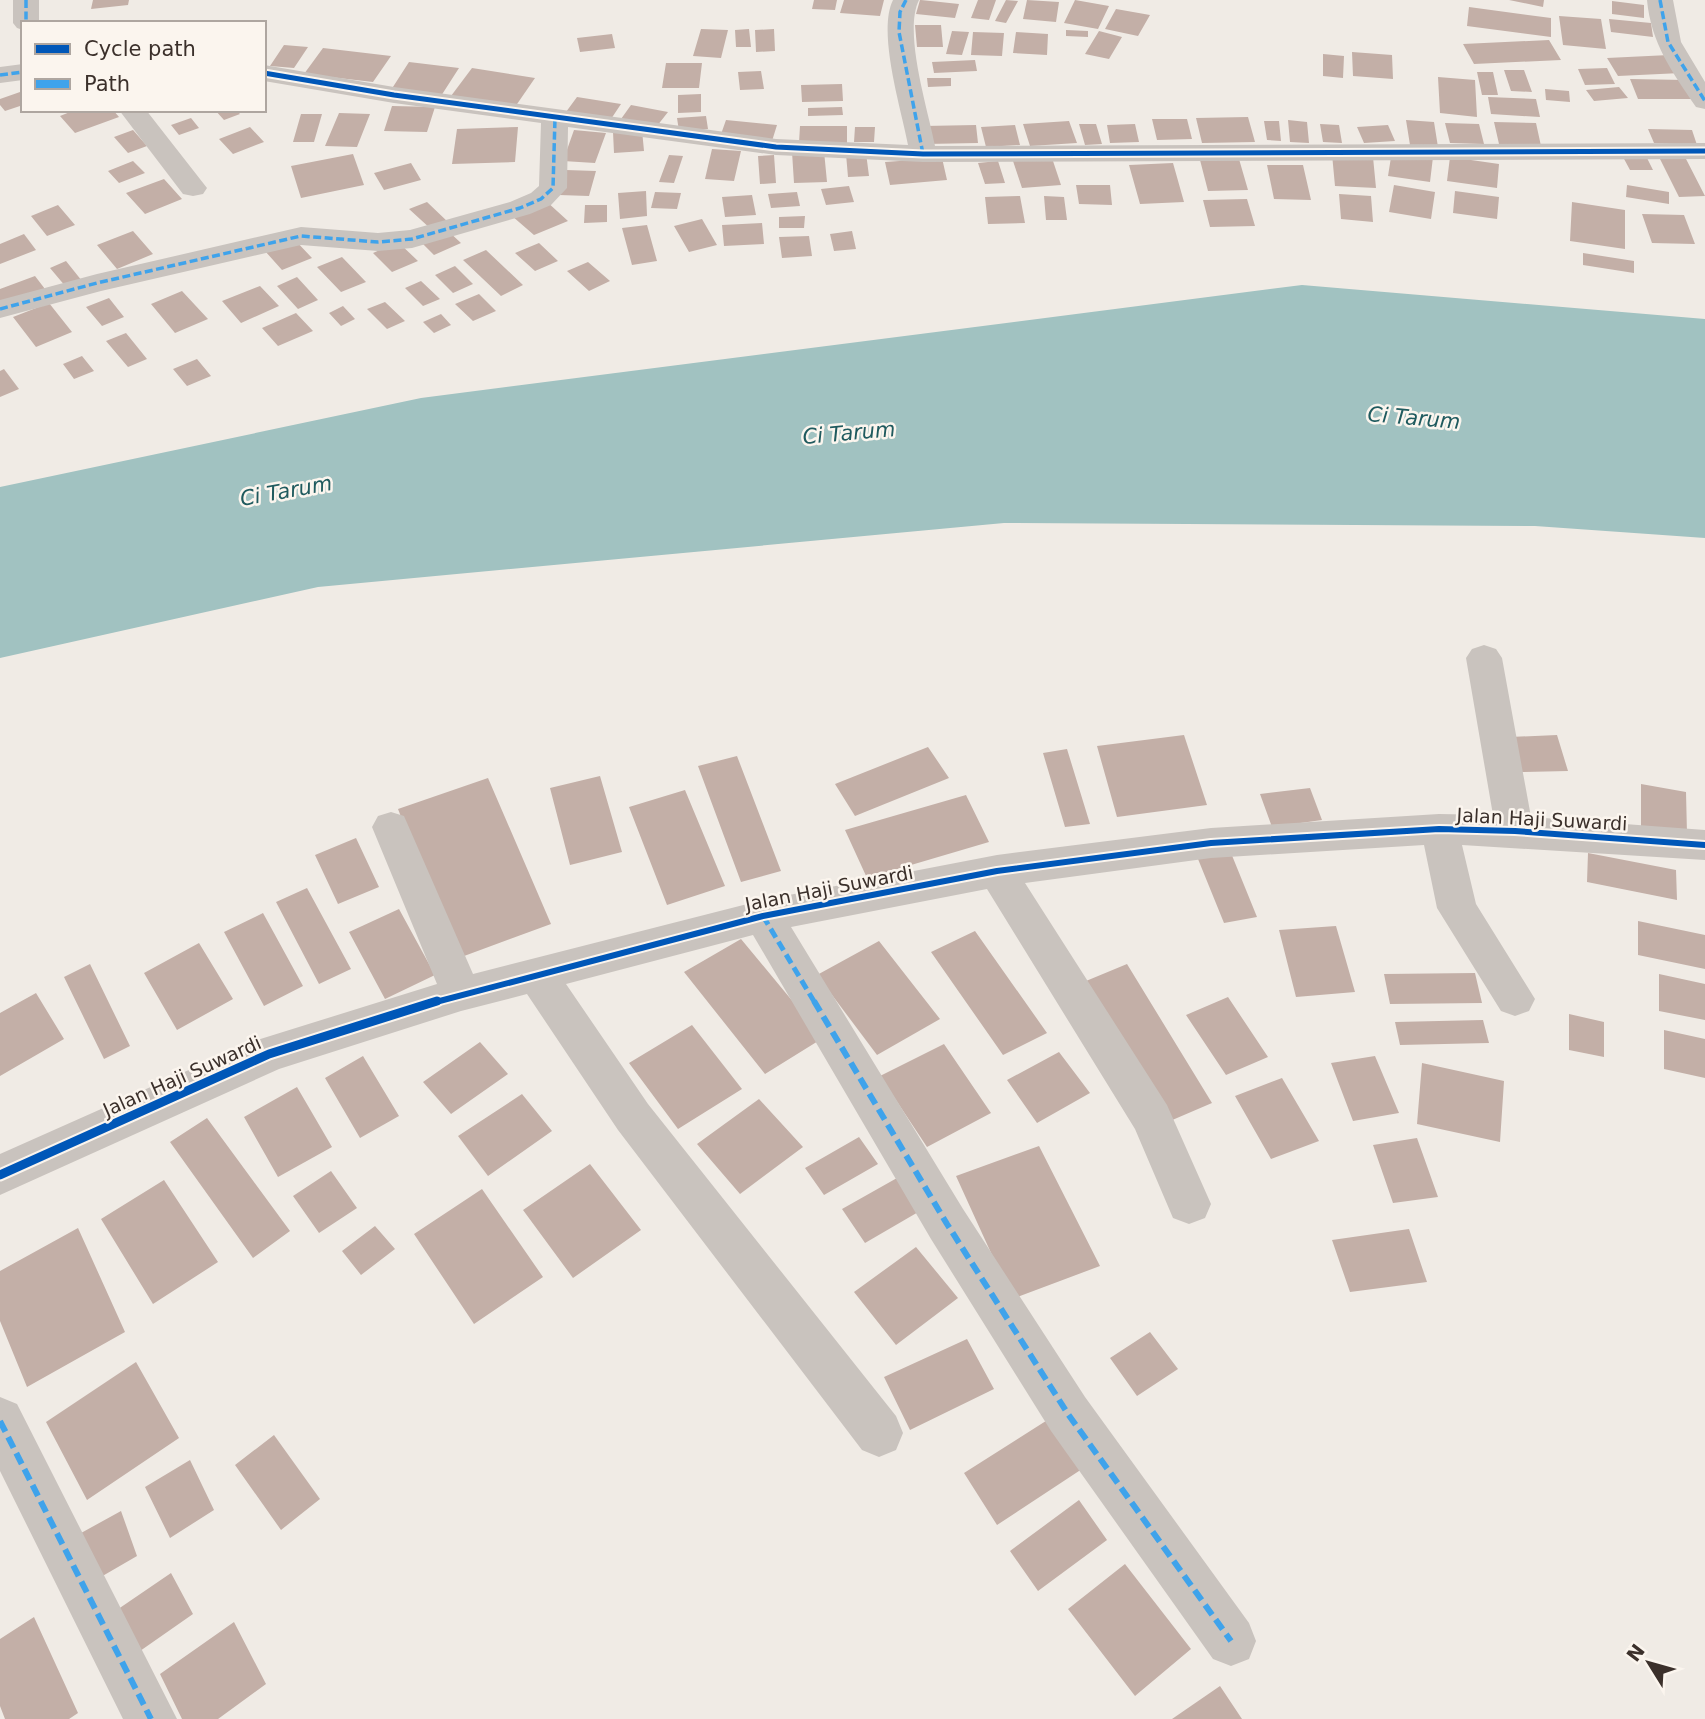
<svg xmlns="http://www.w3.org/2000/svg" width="1705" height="1719" font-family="'DejaVu Sans',sans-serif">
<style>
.water{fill:#a1c2c1}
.building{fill:#c3afa7}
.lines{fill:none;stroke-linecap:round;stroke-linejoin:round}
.minor{fill:#c9c3be;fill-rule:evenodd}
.quiet-far2{stroke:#3fa3eb;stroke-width:3.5;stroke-dasharray:8 3.5;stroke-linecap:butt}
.quiet-far1{stroke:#3fa3eb;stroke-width:5;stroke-dasharray:10 5;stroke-linecap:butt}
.quiet{stroke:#3fa3eb;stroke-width:6;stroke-dasharray:12 6;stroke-linecap:butt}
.cycleway-far2-casing{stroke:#fbf5ee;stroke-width:9}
.cycleway-far1-casing{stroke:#fbf5ee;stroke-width:10}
.cycleway-casing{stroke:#fbf5ee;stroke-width:13}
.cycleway-far2{stroke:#0057b8;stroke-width:5}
.cycleway-far1{stroke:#0057b8;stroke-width:6}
.cycleway{stroke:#0057b8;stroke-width:9}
.labels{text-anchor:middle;stroke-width:5;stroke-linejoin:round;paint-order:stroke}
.street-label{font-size:19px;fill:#3b302b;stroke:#fbf5ee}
.water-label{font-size:21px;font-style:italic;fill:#1f5a5e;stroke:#fbf5ee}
</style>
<rect width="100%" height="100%" fill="#f0ebe5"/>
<!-- water -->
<path class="water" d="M1302,285l403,34v219l-170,-12 -531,-3 -686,64 -318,71v-171l421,-89z"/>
<!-- building -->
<path class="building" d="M93,0h36l-1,5 -37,4z
M814,0h23l-2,10 -23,-1z
M844,0h40l-4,16 -40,-3z
M920,0h1l38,4 -4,14 -39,-4z
M978,0h18l-7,20 -18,-2z
M1006,0l12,1 -12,22 -11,-2z
M1027,0l32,2 -3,20 -33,-3z
M1075,0l34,6 -11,23 -34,-6z
M1509,0h35l-1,7z
M1612,1l32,4v13l-32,-4z
M1469,7l82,11v19l-84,-11z
M1116,9l34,6 -12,21 -33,-7z
M1559,16l42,3 5,30 -43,-4z
M1609,19l42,4 2,14 -42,-5z
M915,25h26l2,22h-26z
M701,29l27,1 -7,28 -28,-2z
M749,29l2,18h-15l-1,-17z
M774,29l1,22 -19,1 -1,-22z
M1066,30l22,1v6l-22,-1z
M952,31l17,1 -7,23 -16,-1z
M1099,31l23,6 -13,22 -24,-5z
M973,32l31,1 -2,23 -31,-1z
M1016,32l32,2 -1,21 -34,-2z
M612,34l3,14 -35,4 -3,-14z
M1549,40l12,20 -87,4 -11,-20z
M284,45l24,2 -14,21 -24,-2z
M323,48l68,8 -18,26 -69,-8z
M1352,52l40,3 1,24 -40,-3z
M1323,54l21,2 -1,22 -20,-2z
M1669,55l12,18 -63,3 -11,-18z
M975,60l2,11 -43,2 -2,-11z
M409,62l50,6 -18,28 -50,-6z
M666,63h36l-3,25h-37z
M472,68l63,10 -20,29 -64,-11z
M1607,68l8,16 -30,1 -7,-16z
M1504,70h20l8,22 -21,-1z
M761,71l3,18 -24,1 -2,-18z
M1477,72h16l5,23h-16z
M1438,77l37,3 2,37 -37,-4z
M927,78h24v8l-23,1z
M1630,79l55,1 9,19h-56z
M842,84l1,17 -41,1 -1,-17z
M1619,87l9,11 -34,3 -8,-11z
M1545,89l24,2 1,11 -24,-2z
M20,92l3,4v9l-18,6 -5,-6v-6z
M701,94v18l-23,1v-18z
M577,97l44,7 -10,15 -45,-7z
M1488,97l48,2 4,18 -49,-3z
M631,105l37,7 -11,14 -36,-7z
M392,106l43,1 -8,25 -43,-1z
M842,107l1,8 -35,1v-8z
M75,110h38l6,7 -44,16 -15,-17z
M215,110h21l4,4 -16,6z
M339,113l31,1 -13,33 -32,-1z
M301,114h21l-8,28h-21z
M706,116l2,13 -29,2 -2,-13z
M1248,117l7,25 -53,1 -6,-25z
M191,118l8,10 -20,7 -8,-10z
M1152,119h35l5,20 -35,1z
M726,120l51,5 -5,16 -52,-4z
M1288,120l19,2 2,21 -19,-1z
M1406,120l28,2 4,25 -28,-2z
M1069,121l8,22 -47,3 -7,-22z
M1264,121h15l2,20 -14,-1z
M1494,122l42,1 5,23 -42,-2z
M1445,123l34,1 5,20 -34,-1z
M1079,124h17l6,20 -17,1z
M1135,124l4,18 -29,1 -3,-18z
M1320,124l19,1 3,18 -19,-1z
M976,125l2,18 -52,1 -2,-18z
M1015,125l5,20 -34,2 -5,-20z
M1388,125l7,16 -31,2 -7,-16z
M800,126h47v17h-48z
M250,127l14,15 -31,12 -14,-15z
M518,127l-3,35 -63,2 5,-35z
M855,127h20l-1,15h-20z
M1648,129l44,1 5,15 -43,-2z
M133,130l14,16 -19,7 -14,-16z
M574,130l32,3 -11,30 -32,-2z
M642,130l2,21 -30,2 -1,-21z
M712,149l29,2 -7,30 -29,-2z
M824,151l3,31 -33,1 -2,-31z
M1392,151l41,6 -3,25 -42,-6z
M866,153l3,23 -21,1 -2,-23z
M353,154l11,31 -63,13 -10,-32z
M1332,154l41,3 3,31 -41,-2z
M669,155l14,1 -9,27 -15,-1z
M774,155l2,28 -16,1 -2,-28z
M1646,156l7,14h-23l-7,-13z
M1450,157l49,7 -2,24 -50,-7z
M1659,157h26l20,39 -26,1z
M942,158l5,22 -57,5 -5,-23z
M1052,158l9,27 -39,3 -9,-27z
M1239,159l9,31 -40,1 -8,-31z
M133,161l12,12 -26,10 -11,-12z
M998,161l7,22 -20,1 -7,-21z
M411,163l10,17 -37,10 -10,-17z
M1173,163l11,39 -44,2 -11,-39z
M1267,165h36l8,35 -37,-1z
M566,170l30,1 -7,25 -30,-1z
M164,179l18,20 -37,15 -19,-21z
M1076,185h34l2,20 -33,-1z
M1394,185l41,7 -4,27 -42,-7z
M1627,185l42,7v12l-43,-7z
M849,186l5,16 -28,3 -5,-16z
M646,191l1,25 -27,3 -2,-26z
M1455,191l44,6 -2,22 -44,-6z
M655,192l26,1 -4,16 -26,-1z
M797,192l3,14 -29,2 -3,-14z
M1339,194l32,2 2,26 -32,-3z
M752,195l4,20 -31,2 -3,-20z
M1020,196l5,27 -37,1 -3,-27z
M1044,196l20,1 3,23h-21z
M1247,199l8,27 -45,1 -7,-27z
M546,201l22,20 -34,14 -22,-19z
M427,202l22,21 -17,7 -23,-21z
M1572,202l53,8v39l-55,-8z
M58,205l17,20 -28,11 -16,-20z
M585,205h22v17l-23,1z
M1642,214l42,1 11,29 -43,-1z
M805,216l-1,12h-25v-11z
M702,219l15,26 -28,7 -15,-26z
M762,223l2,21 -40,2 -2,-21z
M647,225l10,36 -25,4 -10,-37z
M447,230l14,13 -27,12 -14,-14z
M133,231l20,23 -36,15 -20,-24z
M852,231l4,18 -22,2 -4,-17z
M24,234l12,16 -36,14v-20z
M809,236l3,20 -30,2 -3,-21z
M294,239l18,19 -30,12 -17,-19z
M398,242l20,19 -26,11 -19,-19z
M539,243l19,18 -23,10 -20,-18z
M486,250l37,35 -22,11 -38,-36z
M1583,253l51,8v12l-51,-8z
M342,257l24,25 -25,10 -24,-25z
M66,261l16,20 -16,6 -16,-19z
M588,262l22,19 -21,10 -22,-20z
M455,266l18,18 -20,9 -18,-18z
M35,276l10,13 -45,18v-18z
M297,277l21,23 -20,9 -21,-23z
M421,281l19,18 -17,7 -18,-18z
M260,286l19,20 -38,17 -19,-22z
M182,291l26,28 -33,14 -24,-29z
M479,294l17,17 -23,10 -18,-17z
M109,298l15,19 -22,9 -16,-19z
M385,302l20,19 -18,8 -20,-20z
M49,303l23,29 -36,15 -23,-30z
M343,306l12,13 -14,7 -12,-13z
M296,313l17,18 -35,15 -16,-18z
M441,314l10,11 -17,8 -11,-11z
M126,333l21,26 -19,8 -22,-26z
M82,356l12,15 -20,8 -11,-15z
M197,359l14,17 -24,10 -14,-17z
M4,369l15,20 -19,8v-26z
M1184,735l23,70 -90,12 -20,-71z
M1557,735l11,36 -47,1 -11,-35z
M928,747l21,31 -94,38 -20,-32z
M1067,749l23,75 -25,3 -22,-74z
M737,756l44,115 -40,11 -43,-116z
M600,776l22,76 -52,13 -20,-77z
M488,778l63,146 -95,35 -58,-150z
M1641,784l45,8 1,42 -46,-8z
M1310,788l12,32 -50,7 -12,-33z
M685,790l40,96 -58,19 -38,-98z
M966,795l23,47 -122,36 -22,-48z
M356,838l23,49 -41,17 -23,-49z
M1231,853l26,64 -33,6 -26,-64z
M1588,853l88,17 1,30 -90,-18z
M307,888l44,81 -32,15 -43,-82z
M399,909l36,66 -50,24 -36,-67z
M263,913l40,73 -39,20 -40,-74z
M1638,921l67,14v34l-67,-14z
M1336,926l19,66 -59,5 -17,-67z
M975,931l72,102 -44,22 -72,-103z
M741,939l82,99 -58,36 -81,-102z
M879,941l61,78 -63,36 -60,-80z
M199,943l34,56 -56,31 -33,-57z
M90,964l40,82 -26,13 -40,-82z
M1127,964l85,139 -42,18 -84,-140z
M1475,973l7,30 -92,1 -6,-30z
M1659,974l46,10v36l-46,-9z
M36,993l28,46 -64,37v-63z
M1228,997l40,60 -42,18 -40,-60z
M1569,1014l35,8v35l-35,-7z
M1483,1020l6,23 -89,2 -5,-23z
M692,1025l50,64 -64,40 -49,-66z
M1664,1030l41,9v39l-41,-9z
M480,1042l28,32 -57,40 -28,-32z
M944,1044l47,69 -64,34 -47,-71z
M1059,1052l31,41 -53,30 -30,-43z
M363,1056l36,60 -39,22 -35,-60z
M1375,1056l24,57 -46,8 -22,-58z
M1422,1063l82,18 -4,61 -83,-18z
M1282,1078l37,63 -48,18 -36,-63z
M297,1087l35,60 -54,30 -34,-60z
M522,1094l30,37 -64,45 -30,-40z
M759,1099l44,48 -63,47 -43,-50z
M207,1118l83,113 -37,27 -83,-116z
M859,1137l19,27 -54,31 -19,-27z
M1417,1138l21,59 -45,6 -20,-58z
M1039,1146l61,120 -88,33 -56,-123z
M590,1164l51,66 -68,48 -50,-68z
M331,1171l26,37 -38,25 -26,-37z
M897,1178l23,33 -55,32 -23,-34z
M164,1180l54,82 -65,42 -52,-85z
M482,1189l61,88 -69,47 -60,-90z
M375,1226l20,23 -34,26 -19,-24z
M78,1228l47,104 -98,55 -27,-66v-50z
M1409,1229l18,53 -77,10 -18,-52z
M916,1247l42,51 -62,47 -42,-53z
M1150,1332l28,37 -41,27 -27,-38z
M967,1339l27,50 -84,41 -26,-53z
M136,1362l43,76 -92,62 -41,-78z
M1049,1419l33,50 -85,56 -33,-52z
M274,1435l46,64 -39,31 -46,-65z
M190,1460l24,50 -44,28 -25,-51z
M1079,1500l28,40 -69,51 -28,-40z
M121,1511l16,45 -50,29 -15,-47z
M1125,1564l66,85 -56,47 -67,-87z
M171,1573l22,41 -63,44 -22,-42z
M34,1617l44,96 -9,6h-64l-5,-13v-67z
M234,1622l32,62 -48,35h-36l-22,-45z
M1220,1686l22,33h-70z"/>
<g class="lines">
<!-- minor -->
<path class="minor" d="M13,0h26v23h-16v7l-6,-2 -4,-5z
M893,0h26c-16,32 9,109 16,146l770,-3v16l-782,3 -147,-7 -208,-28 -1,61 -16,17 -21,9 -118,34 -34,3 -77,-6 -200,46 -101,27v-18l97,-26 204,-47 77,6 32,-3 100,-28 21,-9 8,-7 2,-63 -147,-20 -130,-22v-16l130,22 382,52 132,6c-7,-37 -31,-113 -15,-145z
M1647,0h26l8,42 24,40v27l-9,-2c-24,-35 -45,-64 -49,-107z
M23,64v16l-23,3v-16z
M119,110h27l61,78 -4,6 -10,2 -10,-2z
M1484,645l12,4 6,9 29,159 174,13v30l-243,-15 14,59 59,95 -6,12 -14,5 -14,-5 -64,-103 -13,-63 -213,13 -186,25 142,222 44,99 -6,14 -16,6 -16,-6 -38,-89 -148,-240 -196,38 172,282 122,188 164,226 7,18 -7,18 -18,7 -18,-7 -162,-228 -120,-192 -178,-304 -187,49 82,120 248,312 7,17 -7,17 -17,7 -17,-7 -244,-320 -91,-136 -66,17 -182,58 -279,126v-41l254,-113 183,-57 -65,-157 6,-11 13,-4 13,4 69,158 290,-74 234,-45 214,-27 228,-14 54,1 -27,-157 6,-9z
M0,1397l17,7 160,315h-54l-123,-248z"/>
<!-- quiet-far2 -->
<path class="quiet-far2" d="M26,0v23
M906,0l-6,12 -1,20 24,122
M1660,0l8,42 37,59
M0,75l23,-3
M0,309l97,-26 204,-47 77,6 34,-3 108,-31 21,-9 12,-11 2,-70"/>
<!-- quiet-far1 -->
<path class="quiet-far1" d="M763,916l52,87"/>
<!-- quiet -->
<path class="quiet" d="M814,1001l133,223 121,190 163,227
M0,1421l151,298"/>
<defs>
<path id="cycleway-far2" d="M264,73l130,22 382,52 147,7 782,-3"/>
<path id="cycleway-far1" d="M432,1003l331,-87 234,-45 214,-28 228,-14 76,2 190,14"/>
<path id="cycleway" d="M0,1175l269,-121 168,-53"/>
</defs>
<!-- cycleway-far2 casing -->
<use href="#cycleway-far2" class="cycleway-far2-casing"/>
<!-- cycleway-far1 casing -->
<use href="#cycleway-far1" class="cycleway-far1-casing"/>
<!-- cycleway casing -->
<use href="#cycleway" class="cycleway-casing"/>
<!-- cycleway-far2 -->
<use href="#cycleway-far2" class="cycleway-far2"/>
<!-- cycleway-far1 -->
<use href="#cycleway-far1" class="cycleway-far1"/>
<!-- cycleway -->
<use href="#cycleway" class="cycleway"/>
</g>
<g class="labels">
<!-- street labels -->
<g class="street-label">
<text transform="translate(1542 819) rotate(3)" y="7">Jalan Haji Suwardi</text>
<text transform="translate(829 888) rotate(-11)" y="7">Jalan Haji Suwardi</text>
<text transform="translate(182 1076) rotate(-24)" y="7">Jalan Haji Suwardi</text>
</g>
<!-- water labels -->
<g class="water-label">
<text transform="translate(1414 418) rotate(5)" y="7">Ci Tarum</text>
<text transform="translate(849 433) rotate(-5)" y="7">Ci Tarum</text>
<text transform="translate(286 491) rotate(-10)" y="7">Ci Tarum</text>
</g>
</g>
<!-- legend -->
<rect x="21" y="21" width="245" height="91" fill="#fbf5ee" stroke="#aea6a0" stroke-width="2"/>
<rect x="35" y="44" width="35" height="10" fill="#0057b8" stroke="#aea6a0" stroke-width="2"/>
<text x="84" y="56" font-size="21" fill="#3b302b">Cycle path</text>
<rect x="35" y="79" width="35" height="10" fill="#3fa3eb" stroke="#aea6a0" stroke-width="2"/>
<text x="84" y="91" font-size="21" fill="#3b302b">Path</text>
<!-- north arrow -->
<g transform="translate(1649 1663) rotate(307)" stroke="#fbf5ee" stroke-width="5" paint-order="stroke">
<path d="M0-5L12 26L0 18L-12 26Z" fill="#3b302b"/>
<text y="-10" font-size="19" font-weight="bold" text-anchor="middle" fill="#3b302b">N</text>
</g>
</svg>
